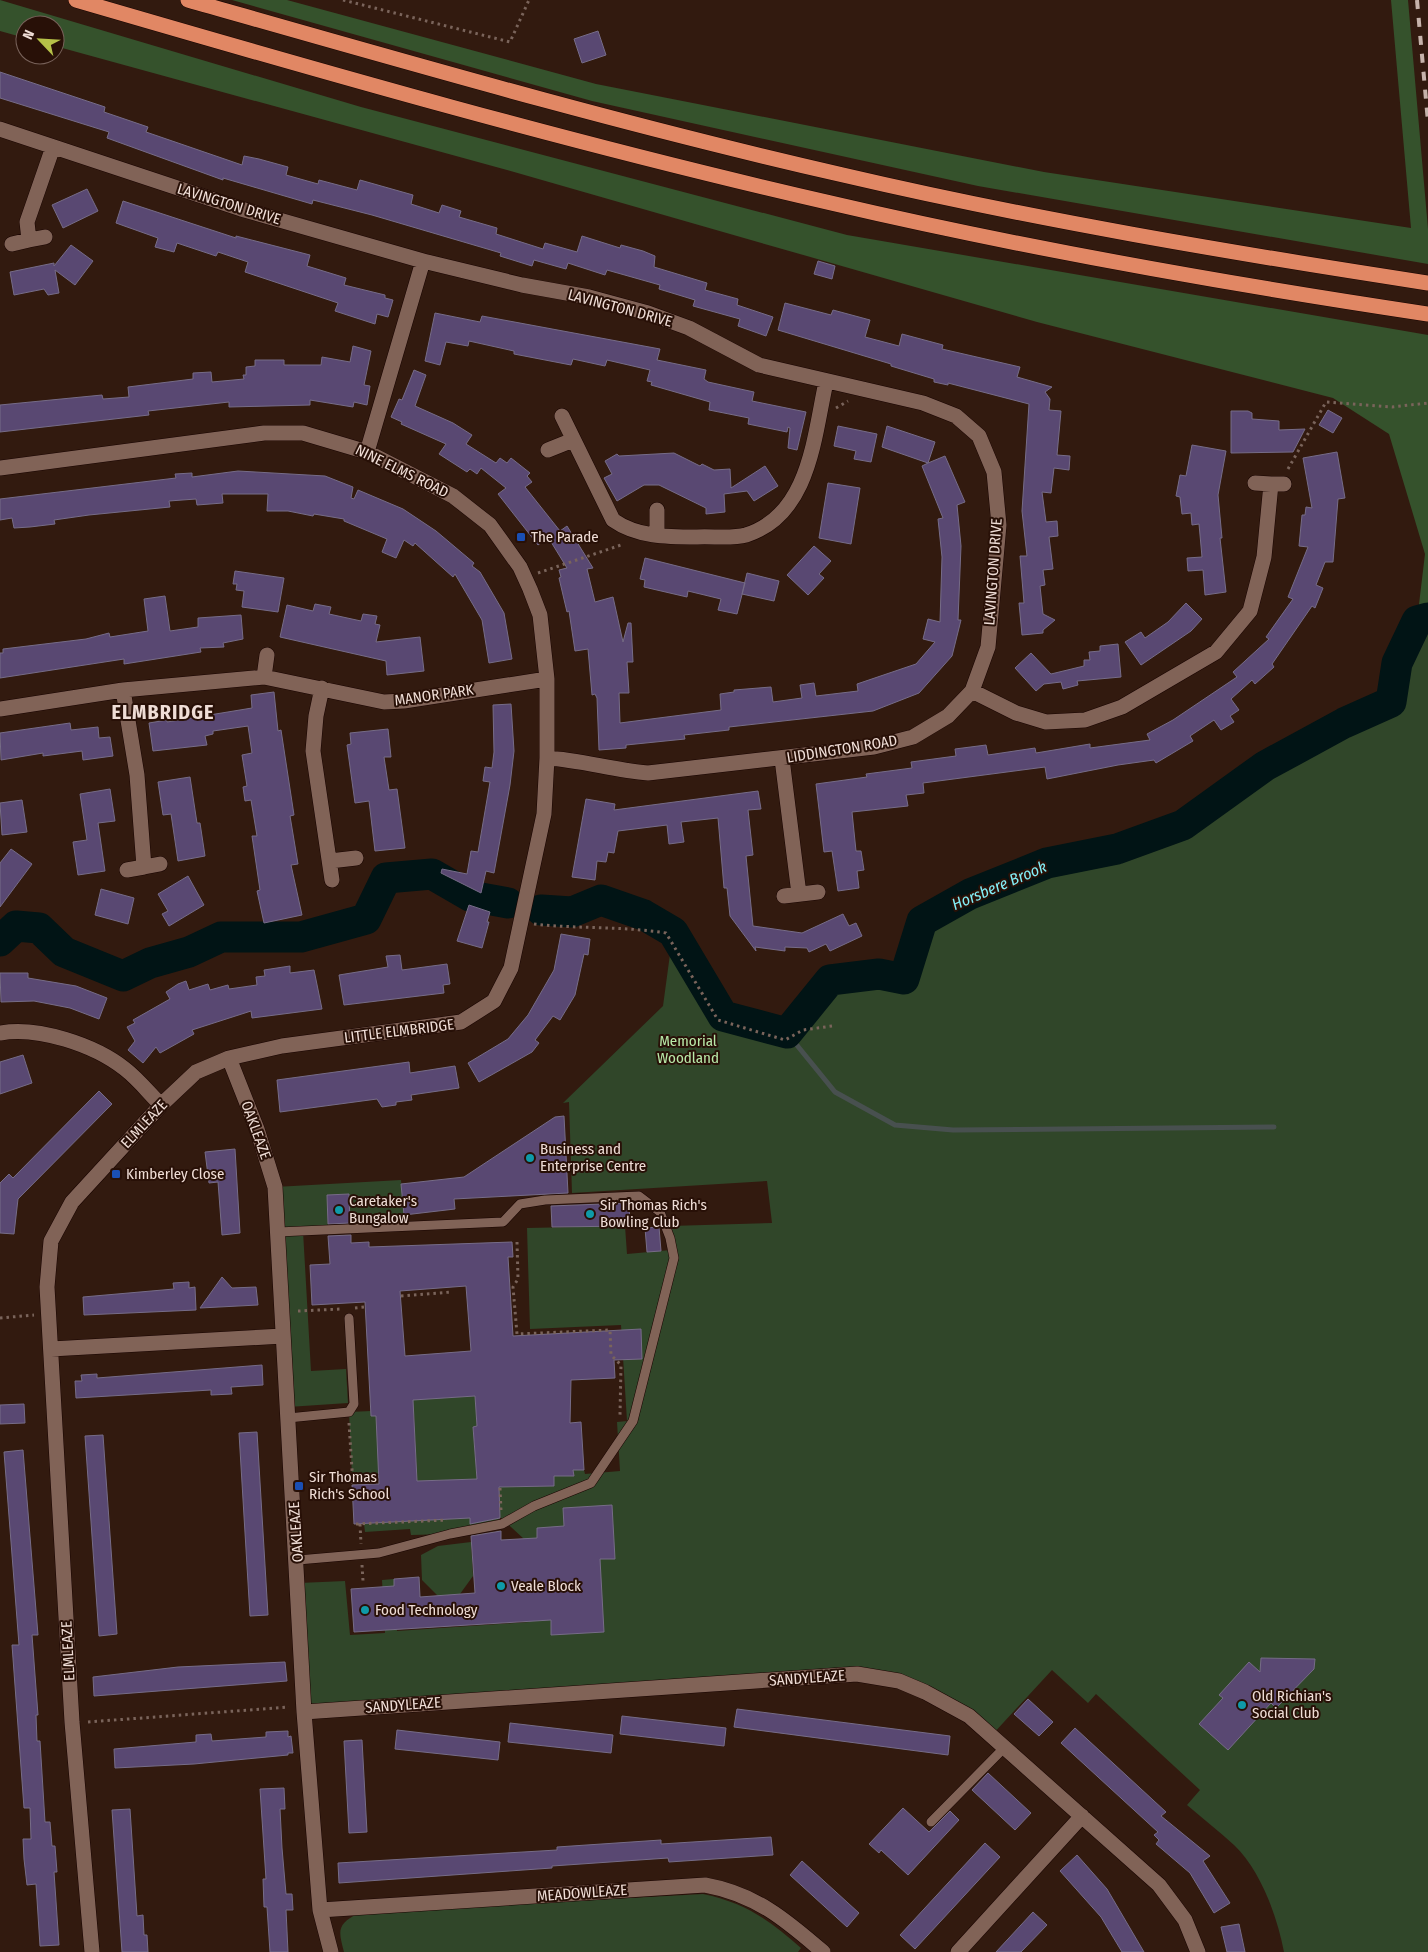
<svg xmlns="http://www.w3.org/2000/svg" width="1428" height="1952" font-family="'Fira Sans Condensed',sans-serif">
<style>
.green{fill:#304629}
.forest{fill:#35522c}
.lines{fill:none;stroke-linecap:round;stroke-linejoin:round}
.stream{stroke:#48504f;stroke-width:5}
.river{stroke:#011415;stroke-width:31}
.building{fill:#594872;stroke:#766c87;fill-rule:evenodd}
.lane-casing{stroke:#190400;stroke-width:10}
.street-casing{stroke:#190400;stroke-width:16}
.highway-casing{stroke:#190400;stroke-width:16}
.path{stroke:#7a645b;stroke-width:3;stroke-dasharray:2.5 4;stroke-linecap:butt}
.lane{stroke:#816357;stroke-width:9}
.street{stroke:#816357;stroke-width:15}
.highway{stroke:#e18764;stroke-width:15}
.rail{stroke:#c6b3ab;stroke-width:4;stroke-dasharray:9 9;stroke-linecap:butt}
.transit-dot{fill:#1a4fb4;stroke:#281007;stroke-width:2}
.culture-dot{fill:#0f9aa8;stroke:#281007;stroke-width:2}
.labels{text-anchor:middle;stroke-width:4;stroke-linejoin:round;paint-order:stroke}
.street-label{font-size:15px;fill:#efddd6;stroke:#281007}
.poi-label{font-size:15px;fill:#efddd6;stroke:#281007;text-anchor:start}
.park-label{font-size:15px;fill:#b9eaa9;stroke:#281007}
.water-label{font-size:16px;font-style:italic;fill:#83eff8;stroke:#281007}
.district-label{font-size:20px;font-weight:bold;letter-spacing:1px;fill:#efddd6;stroke:#281007}
</style>
<rect width="100%" height="100%" fill="#321a0f"/>
<!-- green -->
<path class="green" d="M1428,618v1334h-144c-7,-36 -23,-81 -50,-107 -15,-14 -32,-27 -47,-40l13,-15 -104,-96 -8,9 -36,-33 -60,65 -67,-43 -68,-18 -553,38 -5,-129 46,-2 5,54 35,-2 -3,-53 12,-1 3,52 132,-9 -5,-83 -24,-22 -3,9c-29,5 -57,9 -86,9l-1,-6 -45,3 -1,-8 136,-8 -1,-29 54,-1 1,-10h20l-1,-6h11l1,4 35,-3 -3,-49 10,-1 -6,-96 -91,4 -3,-101 98,-2 2,28 44,-4 -1,-24 102,-3 -5,-42 -195,12 -3,-91 -6,1 100,-97 10,-74 50,84 64,16 43,-52 49,-6 25,5 18,-58 48,-27 77,-31 70,-14 66,-24 82,-59 79,-43 47,-21 6,-39 20,-42z
M401,1180l3,35 -2,5 -52,5 -1,-31 -22,1 1,35 -25,1 8,140 35,-2 2,34 -60,4 -13,-220z
M475,1396l2,30 -4,1 4,52 -60,2 -3,-66 -6,-15z
M371,1411v5h5l3,58 -27,2 -3,-64z
M471,1542l2,34 -13,18 -22,2 -16,-16 -1,-25 17,-9z
M703,1894c43,9 66,26 98,54l-3,4h-454c-6,-22 -7,-28 15,-39z"/>
<!-- forest -->
<path class="forest" d="M0,0l361,107 486,128 581,100v283l-11,3 8,-67 -36,-120 -56,-36 -296,-76 -530,-152 -452,-124v-21h-30v13l-25,-7z
M232,0h55l309,84 448,88 367,56 -20,-228h17l20,229v35l-450,-78 -386,-85z"/>
<g class="lines">
<!-- stream -->
<path class="stream" d="M787,1033l48,59 60,33 58,5 321,-3"/>
<!-- river -->
<path class="river" d="M541,910l31,2 29,-12 43,15 29,17 50,84 64,17 43,-53 49,-6 25,5 18,-58 48,-27 77,-31 70,-14 66,-24 82,-59 79,-43 47,-21 6,-39 20,-42 11,-3
M0,941l16,-15 23,2 25,24 59,24 27,-13 39,-11 32,-15h80l65,-18 20,-41 46,-4 38,22 38,7"/>
</g>
<!-- building -->
<path class="building" d="M598,31l8,24 -24,8 -8,-24z
M0,72l105,35 -1,5 44,15 -2,5 96,33 2,-9 15,3 29,8 -2,8 32,9 1,-4 38,10 3,-10 53,15 -2,9 28,9 3,-8 19,6 -2,6 38,11 -1,6 47,15 2,-6 32,9 5,-16 38,12 1,-3 22,6 12,5 -1,11 53,16 -2,7 33,9 -1,6 36,12 -7,19 -28,-10 2,-7 -47,-13 2,-6 -36,-11 1,-4 -53,-15 -2,5 -37,-12 -2,6 -32,-9 -2,6 -32,-10 1,-3 -129,-38 -59,-15 -1,4 -89,-26v2l-116,-42 2,-6 -109,-34z
M87,189l11,22 -35,17 -11,-23z
M123,201l113,37v-2l74,19 -3,11 39,12 -2,7 41,10v3l8,2 -5,17 -11,-3 -2,10 -40,-13 3,-8 -93,-31 3,-10 -30,-10 -2,4 -39,-13 -3,9 -19,-5 3,-9 -42,-15z
M71,245l22,16 -18,24 -20,-15 4,23 -11,2 -4,-6 -30,6 -4,-23 44,-9v3z
M818,261l17,5 -3,13 -18,-5z
M785,303l46,12 2,-5 37,10 -5,17 34,9 3,-12 41,11 -1,4 78,18 -3,10 35,10 -7,5 5,7 -1,11 12,1 -4,44 13,1 -1,14 -15,-2 -3,25 -9,-1 4,30 11,-1 1,15 -9,1 4,32 -10,1 2,15 -5,1 3,28 12,6 -12,10v3l-21,2 -3,-32h5l-4,-47h7l-5,-45 7,-107 -81,-21v2l-14,-3v-3l-43,-13v-2l-113,-34z
M435,313l45,9 2,-6 178,33 -3,11 49,10 -2,9 4,3 46,10 -2,9 54,11 -9,38 -9,-2 2,-20 -2,-1 -1,5 -39,-8 1,-6 -40,-8 1,-8 -59,-17 1,-3 -5,-1 3,-11 -43,-10 -2,6 -32,-7 -2,6 -57,-11v-3l-45,-10 -1,5 -22,-4 -6,23 -15,-4z
M353,346l18,5 -7,34 6,1 -3,19 -13,-3 -1,5 -43,-7v5l-81,2v-5l-81,9 1,4 -149,17v-27l102,-10 1,4 26,-2 -1,-10 65,-8v-6l18,-1 1,10 32,-3 -1,-4h3v-8l9,-1v-6h29v5h37l1,-8 28,5z
M414,370l12,5 -11,31 38,17 19,12 -6,9 30,19 4,-5 7,5 4,-5 19,15 -3,3 5,6 -7,5 35,44 7,-5 26,42 -6,1 8,33 18,-5 10,45 5,-19h3l2,39h-6l2,31h-10l1,30 101,-13 -1,-16 14,-2v-2l37,-3 2,15 29,-4 -2,-13 14,-2 2,13 42,-5 -1,-7 59,-20 19,-22 -12,-3 5,-20 12,3 2,-65 -4,-38 5,-1 -21,-52 6,-3 -46,-16 5,-21 48,16 -7,21 17,-7 20,46 -8,3 4,41 -3,74h3l-9,36 -33,37 -46,18 -144,16v3l-45,5 1,4 -59,6v3l-27,2 -2,-52 -2,-4 -3,1 -4,-46 -13,2 -6,-40 -2,1 -8,-34 2,-1 -2,-7 8,-2 -19,-31 -10,8 -40,-51 8,-6 -25,-20 -4,6 -7,-5 -3,3 -28,-18 7,-10 -45,-20 1,-2 -11,-5 8,-18 3,1z
M1328,410l14,8 -9,15 -14,-8z
M1231,411h17l4,2v6l27,2v9l26,-1 -12,23 -62,1z
M838,426l39,8 -6,28 -17,-3 2,-8 -22,-5z
M1192,445l34,6 -8,44 4,43h-2l6,54 -21,3 -2,-25 -15,1 -1,-13 15,-1 -3,-33 -7,1 -1,-12 -9,1 -2,-17 -4,-1 4,-21 6,1z
M1337,452l8,46 -7,1 -5,63h-8l-9,23 7,3 -8,20 -3,-2 -40,58 2,3 -19,17 -3,-4 -21,19 8,11 -9,6 4,6 -13,8 -7,-10 -24,16 3,5 -37,22 -2,-3 -36,5 -71,14 -2,-12 -122,16 1,10 -18,2 2,11 -56,6 4,39h5l3,19 -7,1 2,17 -21,3 -6,-40 -8,1 -8,-68 51,-7 -1,-3 46,-6 -1,-6 45,-6 -1,-7 31,-4 2,10 47,-7 1,5 54,-9v4l60,-8 -3,-6 26,-14 64,-43 -4,-5 36,-33 -3,-2 27,-38 -5,-2 20,-50 -9,-1 3,-31h3l1,-8 6,1 -9,-50z
M674,453l26,13 2,-2 12,6 16,-1 1,19 34,-22 13,20 -24,15 -7,-10 -23,3 1,18 -19,2v-6l-47,-23h-15l-27,16 -13,-23 8,-4 -7,-13 12,-7 2,2z
M238,471l87,5 28,11 -2,11 3,1 4,-9 45,19 33,22 38,32 -2,3 8,6 24,41 8,46 -23,4 -7,-43 -27,-46 -2,3 -38,-34 -2,3 -9,-6 -8,18 -14,-6 5,-13 -43,-18v-2l-30,-5 -1,2 -25,-5h-21l1,-17h-46l1,9 -26,2 -1,-6 -27,2 1,6 -81,8 -35,5 1,4 -25,3 -16,1 -2,-10 -12,2v-21l176,-21 -1,-4 17,-1v4z
M828,483l32,5 -9,56 -32,-6z
M814,546l17,15 -12,13 5,4 -16,17 -21,-20z
M645,558l100,25 -8,31 -19,-4 3,-11 -33,-8 -1,6 -43,-10 1,-7 -5,-1z
M235,571l49,7 -6,34 -36,-5 2,-16 -8,-1 1,-6h-4z
M747,573l32,8 -5,20 -32,-7z
M165,596l5,35 28,-4v-9l43,-3 2,24 -20,4 1,4 -24,1 1,4 -77,12v-5l-124,19v-25h3v-4l83,-10 23,-6 1,4 38,-6 -4,-32z
M1186,603l16,16 -11,12 -50,34 -16,-23 16,-10 4,6 23,-16z
M315,604l16,3 -2,7 32,7 2,-7 14,2 -2,8 5,1 -4,17 44,-5 4,34 -37,4 -1,-14 -106,-24 7,-32 26,6z
M1118,644l3,33 -44,4 1,4 -15,4 -2,-7 -17,2 -8,7 -21,-23 16,-15 20,21 33,-8v-6h6l-1,-8 11,-1v-5z
M274,692l4,39 3,-1 13,85 -4,1 8,48 -7,1 11,50 -38,8 -7,-32 3,-1 -8,-54h5l-6,-36 -6,1 -2,-14 4,-1 -5,-31 10,-2 -4,-27 -35,5v3l-8,2 2,9 -54,6 -4,-28 18,-3v2l85,-14 -1,-13z
M511,704l3,47 -4,34 -16,88 -8,-2 -5,22 -40,-20 1,-4 25,5 4,-23 7,1 12,-70 -7,-1 2,-14 7,1 2,-16 -1,-47z
M70,723l1,7 27,-3 1,11 11,-1 3,19 -30,4 -1,-9 -39,5v-3l-42,7 -1,-27z
M388,729l3,28h-7l5,33 8,-1 8,59 -30,3 -6,-50 -14,2 -8,-58 4,-1 -1,-11z
M190,777l7,46h3l5,33 -27,5 -7,-47 -8,1 -5,-33z
M110,789l5,32 -17,2 7,48 -27,4 -5,-33 14,-2 -7,-46z
M758,791l3,18 -13,1 5,45 -7,1 7,70 49,7 41,-19 6,12 7,-3 6,13 -32,15 -4,-7 -17,8 -2,-4 -22,-1v4l-30,-4 1,4 -26,-35 -3,-28h-3l-6,-70 -37,4 3,20 -15,2 -2,-19 -49,6 -4,22 -6,-1 -2,10 -9,-1 -2,19 -23,-3 14,-78 29,5 -1,6z
M22,800l5,32 -25,3 -2,-32z
M11,849l21,15 -32,43v-44z
M188,876l16,29 -35,21 -7,-12 6,-3 -10,-17z
M101,889l33,9 -6,26 -33,-9z
M469,905l21,7 -3,10h2l-7,26 -25,-7z
M561,934l29,5 -2,16 -4,-1 -9,41 -15,25 -7,-4 -18,24 4,3 -7,9 -53,30 -11,-19 40,-24 20,-24 26,-45z
M400,955l2,15 45,-6 3,20 -7,1 1,8 -100,12 -5,-30 49,-8 -2,-11z
M290,966v7l24,-3 8,39 -70,9 -1,-7 -59,19 2,4 -34,19 -4,-6 -13,16 -15,-13 7,-9 -8,-14 8,-4 -2,-3 37,-21 -4,-7 12,-8 8,-3 3,9 19,-6 2,6 18,-5 1,4 28,-4 -1,-8 9,-1 -1,-6z
M0,973h28v5l48,8 31,12 -8,21 -29,-11 -36,-7 -33,1z
M23,1055l9,28 -32,11v-32z
M409,1062l1,11 45,-7 4,22 -48,7 1,5 -16,2v3l-14,2 -5,-8 -97,13 -3,-32z
M99,1091l13,13 -94,95 -4,35 -14,-1v-50l9,-9 4,4z
M564,1116l4,77 -114,6 1,10 -51,6 -3,-31 63,-7 91,-60z
M235,1149l5,84 -18,2 -4,-53 -9,1 -4,-31z
M349,1194l1,29 -22,1 -1,-29z
M629,1203l1,23 -78,1 -1,-21z
M659,1227l2,24 -14,1 -2,-24z
M351,1235v8l18,-1v5l143,-5 1,15h-5l5,79 128,-7 1,30 -28,1 1,18 -44,2 -1,43 11,-1 3,48h-11l1,6h-20v10l-55,1 1,31 -30,6v-6l-116,6 -2,-39 27,-1 -3,-68h-5l-6,-114 -53,3 -2,-40 20,-1 -2,-28zM466,1286l5,65 -66,5 -5,-65zM475,1396l2,30 -4,1 4,52 -60,2 -4,-81z
M222,1277l10,11 24,-1 2,18 -58,3z
M189,1282v6l6,-1 1,23 -112,5 -1,-18 91,-8 -1,-6z
M262,1365l1,20 -32,2 1,7 -21,1v-5l-135,8 -1,-17h7l-1,-6 16,-1v4z
M24,1404l1,19 -25,1v-19z
M257,1432l11,183 -18,1 -11,-183z
M103,1435l14,199 -18,2 -14,-200z
M23,1450l15,185h-6l6,80h-2l1,26h3l5,81h5l2,24h3l2,26h-3l5,73 -19,1 -4,-62 -9,1 -3,-26 -1,-20h8l-1,-31h-6l-12,-163h7l-15,-193z
M612,1505l3,54h-15l4,73 -53,3v-15l-197,12 -3,-43 43,-3v-7l25,-2 1,20 55,-4 -4,-57 30,-5v9l36,-2v-10l27,-2 -1,-18z
M1261,1658l54,1 -1,10 -38,39 -5,-5 -43,47 -29,-26 24,-26 -4,-3 30,-33 11,10z
M285,1662l2,19 -193,15 -1,-19 85,-10z
M1028,1699l25,23 -14,14 -25,-22z
M737,1709l213,27 -2,19 -214,-28z
M622,1716l104,12 -2,18 -104,-12z
M510,1723l103,12 -2,18 -103,-11z
M1075,1728l91,84 -5,4 49,40 -7,5 27,42 -16,10 -24,-40 -34,-29 3,-4 -5,-5 4,-3 -97,-89z
M397,1730l103,12 -2,18 -103,-11z
M288,1731v6l3,-1 2,17h-5v2l-94,9 -79,4 -1,-19 82,-7v-7l15,-1 1,7 54,-4v-5z
M362,1740l5,92 -18,1 -5,-92z
M988,1773l43,40 -16,17 -43,-40z
M284,1788l1,21h-5l2,39 4,46h6l1,16h-7l2,42h-18l-3,-45h-3l-1,-28h3l-6,-90z
M903,1808l26,24 21,-21 9,9 -51,55 -27,-25 -2,3 -10,-9z
M130,1809l7,107 6,-1 1,20h3l1,17h-26l-10,-142z
M771,1837l2,18 -104,7 -1,-4 -116,8v2l-213,15 -1,-20 219,-13v-3l104,-7v4z
M985,1843l15,14 -85,92 -15,-14z
M1077,1855l30,34 37,63h-22l-21,-35 -41,-46z
M802,1861l57,52 -12,14 -57,-52z
M1033,1912l14,13 -26,27h-25z
M1239,1924l6,28h-18l-6,-25z"/>
<g class="lines">
<defs>
<path id="lane" d="M278,1232l225,-10 17,-18 25,-4 94,-4 21,16 10,26 4,20 -41,163 -42,62 -57,23 -32,18 -52,10 -71,19 -81,7
M288,1418l61,-6 5,-8 -5,-86
M931,1822l74,-75"/>
<path id="street" d="M0,129l241,80 182,52 99,24 67,12 59,16 41,15 70,37 164,38 33,13 23,20 15,36 5,53 -11,122 -16,44
M45,237l-16,3 -2,-18 26,-75
M12,244l17,-4
M562,416l51,104c24,17 54,17 84,17 15,-1 35,2 49,-2 64,-20 68,-99 80,-153
M548,450l25,-10
M367,452l56,-191
M0,468l264,-35h39l64,19 86,44 37,29 30,42 10,22 10,26 7,64v79l-3,56 -33,154 -17,33 -33,21 -179,24 -53,12 -33,14 -35,33 -89,97 -21,39 -4,46 25,435 20,230
M1255,483l16,1
M657,534v-24
M264,677l3,-22
M322,688l-6,28 -3,35 19,129
M123,690l14,85 7,92 16,-3
M0,709l123,-19 141,-13 120,25 20,-1 143,-22
M547,758c34,2 66,12 101,15l226,-26 39,-10 35,-21 24,-25 44,22 30,9 39,-2 37,-13 94,-55 34,-41 14,-54 7,-73h13
M782,759l17,135
M330,861l26,-3
M127,870l17,-3
M784,896l34,-4
M0,1033c38,-7 95,12 125,36 13,10 24,24 36,36
M229,1058l28,71 18,58 29,525 16,198 11,42
M51,1349l232,-13
M304,1712l553,-38 42,7 26,11 44,24 190,169 26,35 13,32
M320,1910l385,-25c50,9 80,34 118,67
M958,1952l124,-136"/>
<path id="highway" d="M76,0c250,73 501,145 755,203 197,46 397,81 597,111
M188,0c218,62 435,125 655,175 193,45 389,78 585,108"/>
</defs>
<!-- lane casing -->
<use href="#lane" class="lane-casing"/>
<!-- street casing -->
<use href="#street" class="street-casing"/>
<!-- highway casing -->
<use href="#highway" class="highway-casing"/>
<!-- path -->
<path class="path" d="M343,0l167,42 19,-42
M836,408l12,-7
M1288,469l38,-67 66,5 36,-4
M538,573l86,-29
M534,924c44,5 89,2 132,9l52,87 67,20 18,-10 29,-4
M517,1242l1,37 -5,8 4,47 93,-4 1,25 10,10 -1,50
M401,1296l50,-4
M355,1308l10,-1
M298,1311l43,-2
M0,1318l34,-3
M349,1423l4,62
M353,1483l25,-3
M500,1488l1,23
M356,1524l91,-4
M360,1524l1,20
M362,1565l1,16
M88,1722l201,-15"/>
<!-- lane -->
<use href="#lane" class="lane"/>
<!-- street -->
<use href="#street" class="street"/>
<!-- highway -->
<use href="#highway" class="highway"/>
<!-- rail -->
<path class="rail" d="M1417,0l11,122"/>
</g>
<!-- markers -->
<g class="transit-dot">
<rect x="516" y="532" width="10" height="10" rx="2.5"/>
<rect x="111" y="1169" width="10" height="10" rx="2.5"/>
<rect x="294" y="1481" width="10" height="10" rx="2.5"/>
</g>
<g class="culture-dot">
<circle cx="530" cy="1158" r="5"/>
<circle cx="339" cy="1210" r="5"/>
<circle cx="590" cy="1214" r="5"/>
<circle cx="501" cy="1586" r="5"/>
<circle cx="365" cy="1610" r="5"/>
<circle cx="1242" cy="1705" r="5"/>
</g>
<g class="labels">
<!-- street labels -->
<g class="street-label">
<text transform="translate(229 204) rotate(17)" y="5">LAVINGTON DRIVE</text>
<text transform="translate(620 308) rotate(15)" y="5">LAVINGTON DRIVE</text>
<text transform="translate(402 471) rotate(26)" y="5">NINE ELMS ROAD</text>
<text transform="translate(993 572) rotate(-86)" y="5">LAVINGTON DRIVE</text>
<text transform="translate(434 695) rotate(-8)" y="5">MANOR PARK</text>
<text transform="translate(842 749) rotate(-9)" y="5">LIDDINGTON ROAD</text>
<text transform="translate(399 1031) rotate(-7)" y="5">LITTLE ELMBRIDGE</text>
<text transform="translate(144 1124) rotate(-47)" y="5">ELMLEAZE</text>
<text transform="translate(256 1130) rotate(70)" y="5">OAKLEAZE</text>
<text transform="translate(296 1532) rotate(-94)" y="5">OAKLEAZE</text>
<text transform="translate(68 1651) rotate(-93)" y="5">ELMLEAZE</text>
<text transform="translate(807 1678) rotate(-4)" y="5">SANDYLEAZE</text>
<text transform="translate(403 1705) rotate(-4)" y="5">SANDYLEAZE</text>
<text transform="translate(582 1893) rotate(-4)" y="5">MEADOWLEAZE</text>
</g>
<!-- poi labels -->
<g class="poi-label">
<text x="531" y="542">The Parade</text>
<text x="540" y="1154">Business and<tspan x="540" dy="17">Enterprise Centre</tspan></text>
<text x="126" y="1179">Kimberley Close</text>
<text x="349" y="1206">Caretaker's<tspan x="349" dy="17">Bungalow</tspan></text>
<text x="600" y="1210">Sir Thomas Rich's<tspan x="600" dy="17">Bowling Club</tspan></text>
<text x="309" y="1482">Sir Thomas<tspan x="309" dy="17">Rich's School</tspan></text>
<text x="511" y="1591">Veale Block</text>
<text x="375" y="1615">Food Technology</text>
<text x="1252" y="1701">Old Richian's<tspan x="1252" dy="17">Social Club</tspan></text>
</g>
<!-- park labels -->
<g class="park-label">
<text x="688" y="1046">Memorial<tspan x="688" dy="17">Woodland</tspan></text>
</g>
<!-- water labels -->
<g class="water-label">
<text transform="translate(999 885) rotate(-23)" y="6">Horsbere Brook</text>
</g>
<!-- district labels -->
<g class="district-label">
<text x="163" y="719">ELMBRIDGE</text>
</g>
</g>
<!-- north arrow -->
<g transform="translate(40 40) rotate(295)"><circle r="24" fill="#281007" stroke="#78625a"/>
<path d="M0-4L9 19L0 12L-9 19Z" fill="#b6c148"/>
<text y="-8" font-size="14" font-weight="bold" text-anchor="middle" fill="#efddd6">N</text>
</g>
</svg>
